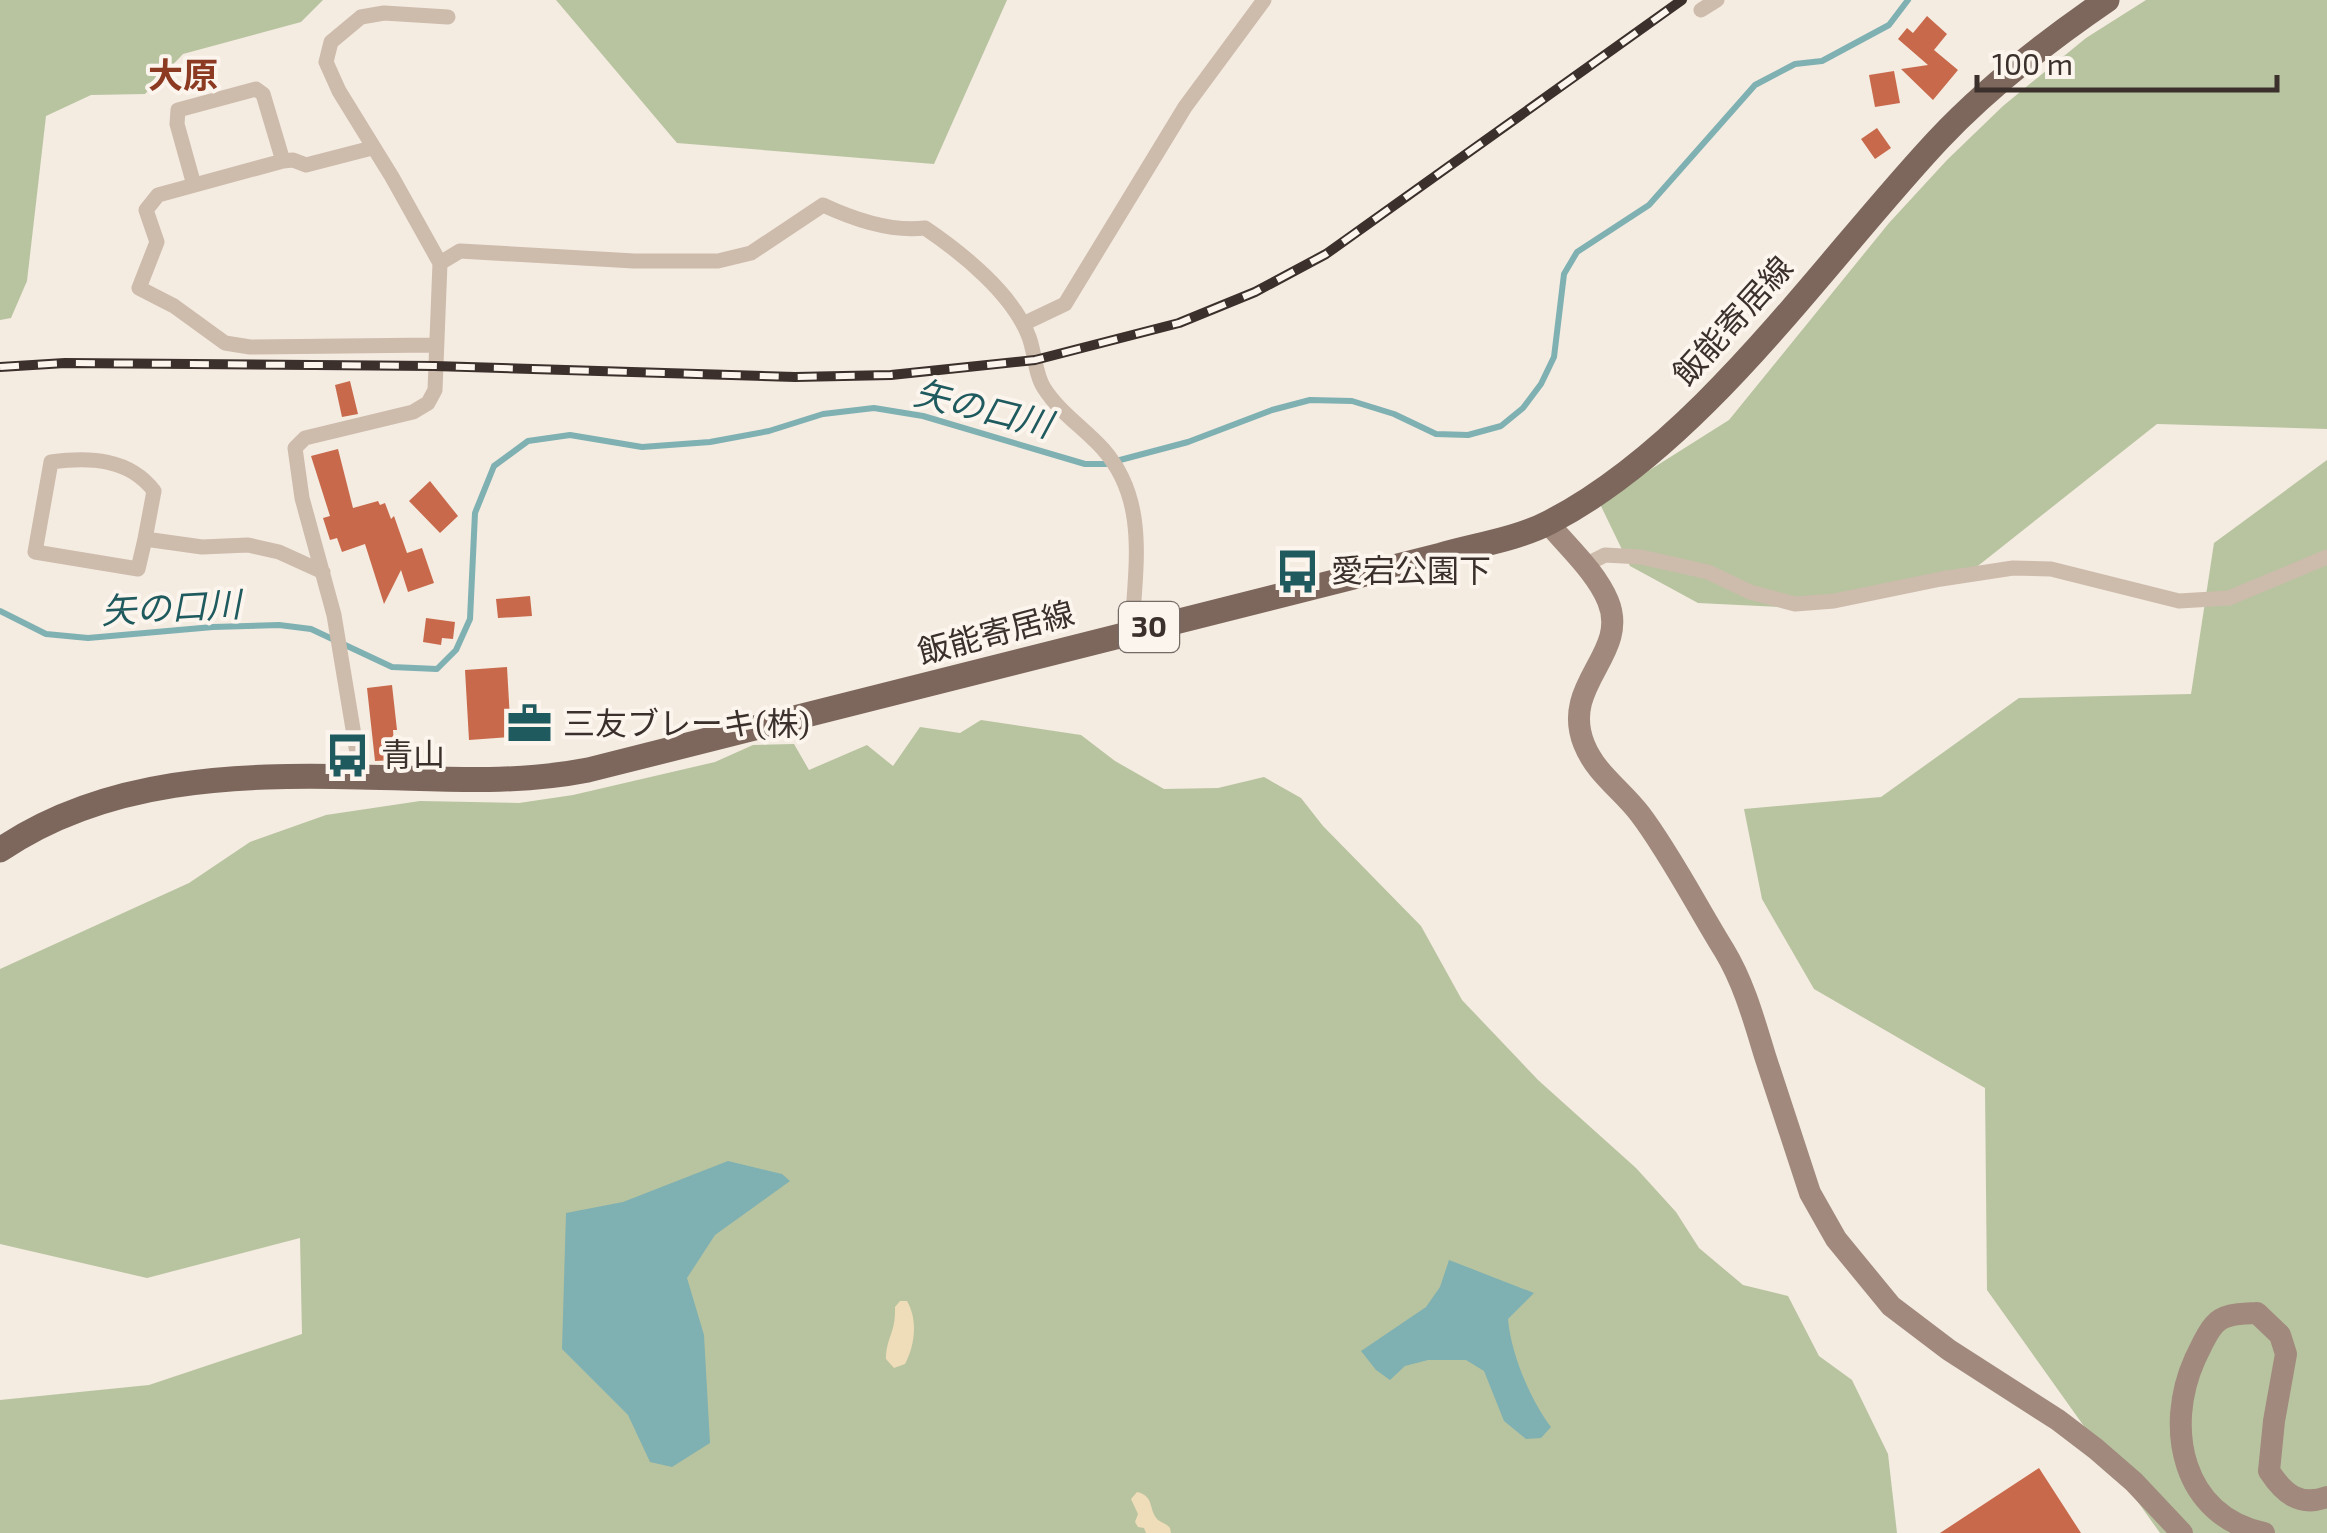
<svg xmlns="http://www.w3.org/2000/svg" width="2327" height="1533" font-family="'Exo 2','Noto Sans JP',sans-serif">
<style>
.green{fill:#b8c4a0}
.sand{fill:#efdcb8}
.water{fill:#7fb0b2}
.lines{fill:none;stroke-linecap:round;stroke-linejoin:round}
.stream{stroke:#7fb0b2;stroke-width:6}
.building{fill:#c8694b}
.street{stroke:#cdbbac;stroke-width:15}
.secondary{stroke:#a18a7d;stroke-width:22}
.primary{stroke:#7d675c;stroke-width:25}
.rail-casing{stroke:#3b302b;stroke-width:10}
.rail{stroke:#fbf5ee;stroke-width:6;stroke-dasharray:19;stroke-linecap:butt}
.labels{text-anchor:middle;stroke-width:8;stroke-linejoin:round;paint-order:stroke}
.shield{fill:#fbf5ee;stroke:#756b66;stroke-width:2.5}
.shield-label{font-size:30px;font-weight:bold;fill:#3b302b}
.street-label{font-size:32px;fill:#3b302b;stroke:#fbf5ee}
.poi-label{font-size:32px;fill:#3b302b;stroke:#fbf5ee;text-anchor:start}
.neighbourhood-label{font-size:35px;font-weight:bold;fill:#8c3b22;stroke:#fbf5ee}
.water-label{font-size:35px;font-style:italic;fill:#1f5a5e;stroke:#fbf5ee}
</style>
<rect width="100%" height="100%" fill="#f4ebe1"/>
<!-- green -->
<path class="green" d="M0,0h323l-22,22 -118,32 -38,40 -54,1 -45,21 -19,165 -16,37 -11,2z
M556,0h451l-73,164 -257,-21z
M2146,0h181v429l-170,-5 -183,145 -194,38 -82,-4 -68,-37 -31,-64 130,-82 160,-197 58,-63 56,-54 83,-68z
M2327,460v1073h-167l-173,-243 -2,-202 -171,-99 -52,-90 -18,-90 137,-12 138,-99 172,-4 23,-151z
M981,720l100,15 34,26 49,28 54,-1 46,-11 37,21 22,28 98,100 41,74 76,80 98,88 40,44 23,36 44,37 45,11 31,60 33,24 36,74 9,79h-1897v-133l149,-15 153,-51 -2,-96 -153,40 -147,-34v-275l189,-86 61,-41 76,-27 94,-14 99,2 54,-8 142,-33 38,-17 41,-1 15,26 58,-25 26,21 27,-39 40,6z"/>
<!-- sand -->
<path class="sand" d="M900,1301h7c11,19 8,44 -2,63l-11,4 -8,-9c0,-21 10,-26 9,-52z
M1137,1492c18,4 11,18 21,28 4,3 9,4 12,8l1,5h-25l-2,-5 -6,-1 -3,-5 3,-8 -7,-15z"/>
<!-- water -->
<path class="water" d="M728,1161l54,13 8,7 -75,54 -28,43 17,57 6,108 -38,24 -22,-5 -22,-47 -66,-66 4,-136 57,-11z
M1449,1260l85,33 -26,26c3,35 22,80 43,108l-10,11 -15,1 -22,-18 -20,-50 -18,-11h-38l-23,6 -15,14 -14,-10 -15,-19 65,-44 14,-20z"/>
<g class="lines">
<!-- stream -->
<path class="stream" d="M0,611l46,23 42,4 125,-11 66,-2 32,4 81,38 45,2 19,-19 14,-31 5,-106 19,-47 34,-25 42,-6 72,12 68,-5 59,-11 54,-17 51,-6 49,8 162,48h20l83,-22 84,-32 38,-10 42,1 42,13 42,20 32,1 33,-9 22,-18 18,-24 13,-27 10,-83 13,-22 72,-47 106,-120 40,-21 27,-3 67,-36 19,-25"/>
</g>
<!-- building -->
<path class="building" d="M1927,16l20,18 -13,16 24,20 -25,30 -32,-31 27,-4 -30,-26 9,-11 6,5z
M1894,71l6,32 -25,4 -6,-32z
M1877,128l14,20 -16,11 -14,-20z
M350,381l8,33 -16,3 -7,-32z
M338,449l15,59 25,-7 2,4 5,-2 6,16 3,-3 13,37 15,-5 12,35 -26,9 -7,-22 -17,34 -19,-60 -23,8 -5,-14 -7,2 -7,-22 7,-2 -19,-60z
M430,481l28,35 -18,17 -31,-32z
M530,596l2,20 -34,2 -2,-19z
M426,618l29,4 -2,17 -11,-1 -1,7 -18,-3z
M507,667l4,70 -42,3 -4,-70z
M392,685l5,45h-4l2,30 -20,1 -8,-73z
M2039,1468l42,65h-141z"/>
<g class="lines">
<!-- street -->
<path class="street" d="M1701,10l16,-10
M372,148l-66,17 -13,-5 -10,1 -125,34 -12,15 11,32 -18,46 35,18 51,37 25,4 184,-2
M194,185l-17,-61 1,-14 78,-21 7,5 20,67
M440,263l-48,-86 -53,-86 -13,-29 5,-20 30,-25 23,-4 64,4
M1023,324l42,-20 120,-197 79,-107
M145,539l9,-48c-25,-33 -65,-34 -103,-29l-16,90 103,17 7,-30 57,8 46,-2 31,7 44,20
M1585,565l20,-10 36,2 67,15 42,20 45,12 39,-3 107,-22 72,-11 38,1 128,32 50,-3 98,-41
M361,777l-27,-162 -32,-117 -7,-50 10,-10 108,-26 15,-9 7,-13 5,-127 20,-12 174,10h84l33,-8 72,-48c30,14 69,27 102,23 37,25 88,66 104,109 6,16 6,37 15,51 15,24 40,40 59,61 46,52 32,118 29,182"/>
<!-- secondary -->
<path class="secondary" d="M1548,523c20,24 48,49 60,78 22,53 -48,83 -24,143 12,30 37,45 56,70 29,38 58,94 84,136 20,33 30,70 41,106 15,46 30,92 45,137l26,46 55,67 58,44 109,70 38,29 38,33 48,51
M2264,1533c-82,-17 -100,-105 -69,-174 5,-10 11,-25 19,-34 10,-12 28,-11 43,-12l23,22 6,19 -12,67 -5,50c15,23 31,36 58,26"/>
<!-- primary -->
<path class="primary" d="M0,850c106,-72 237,-76 360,-73 78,1 152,8 228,-7l853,-215c35,-10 77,-16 109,-33 152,-79 272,-258 388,-382 50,-53 109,-99 169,-140"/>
<defs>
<path id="rail" d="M0,367l65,-4 369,3 361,11 96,-2 144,-15 144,-37 76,-31 71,-38 356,-254"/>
</defs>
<!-- rail casing -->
<use href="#rail" class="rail-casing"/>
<!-- rail -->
<use href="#rail" class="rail"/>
</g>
<!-- icons -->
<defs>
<symbol id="bus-bare" viewBox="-9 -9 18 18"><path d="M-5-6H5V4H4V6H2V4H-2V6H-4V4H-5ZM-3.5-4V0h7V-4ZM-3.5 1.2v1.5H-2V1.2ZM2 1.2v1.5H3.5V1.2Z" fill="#1f5a5e" stroke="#fbf5ee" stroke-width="2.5" paint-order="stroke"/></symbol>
<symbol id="office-bare" viewBox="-9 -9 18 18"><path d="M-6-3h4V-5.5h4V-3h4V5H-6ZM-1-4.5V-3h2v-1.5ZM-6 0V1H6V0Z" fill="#1f5a5e" stroke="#fbf5ee" stroke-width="2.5" paint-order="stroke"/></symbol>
</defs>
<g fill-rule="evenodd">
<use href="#bus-bare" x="1266" y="540" width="63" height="63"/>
<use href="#office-bare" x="498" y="692" width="63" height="63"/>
<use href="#bus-bare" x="316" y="724" width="63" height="63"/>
</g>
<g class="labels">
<!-- shield labels -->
<rect class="shield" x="1119" y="602" width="60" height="50" rx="8"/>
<g class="shield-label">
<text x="1149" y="637">30</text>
</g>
<!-- street labels -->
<g class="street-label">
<text transform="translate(1733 321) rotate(-48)" y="11">飯能寄居線</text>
<text transform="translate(996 633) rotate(-15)" y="11">飯能寄居線</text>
</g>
<!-- poi labels -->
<g class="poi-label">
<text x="1331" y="582">愛宕公園下</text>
<text x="563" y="735">三友ブレーキ(株)</text>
<text x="381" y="766">青山</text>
</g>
<!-- neighbourhood labels -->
<g class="neighbourhood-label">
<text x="183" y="88">大原</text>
</g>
<!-- water labels -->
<g class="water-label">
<text transform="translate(983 409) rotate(14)" y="12">矢の口川</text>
<text transform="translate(171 608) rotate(-3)" y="12">矢の口川</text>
</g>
</g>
<!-- scale -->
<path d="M1977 75v15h300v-15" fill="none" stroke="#3b302b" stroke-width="5"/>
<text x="1992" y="75" font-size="30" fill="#3b302b" stroke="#fbf5ee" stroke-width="8" paint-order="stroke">100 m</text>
</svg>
